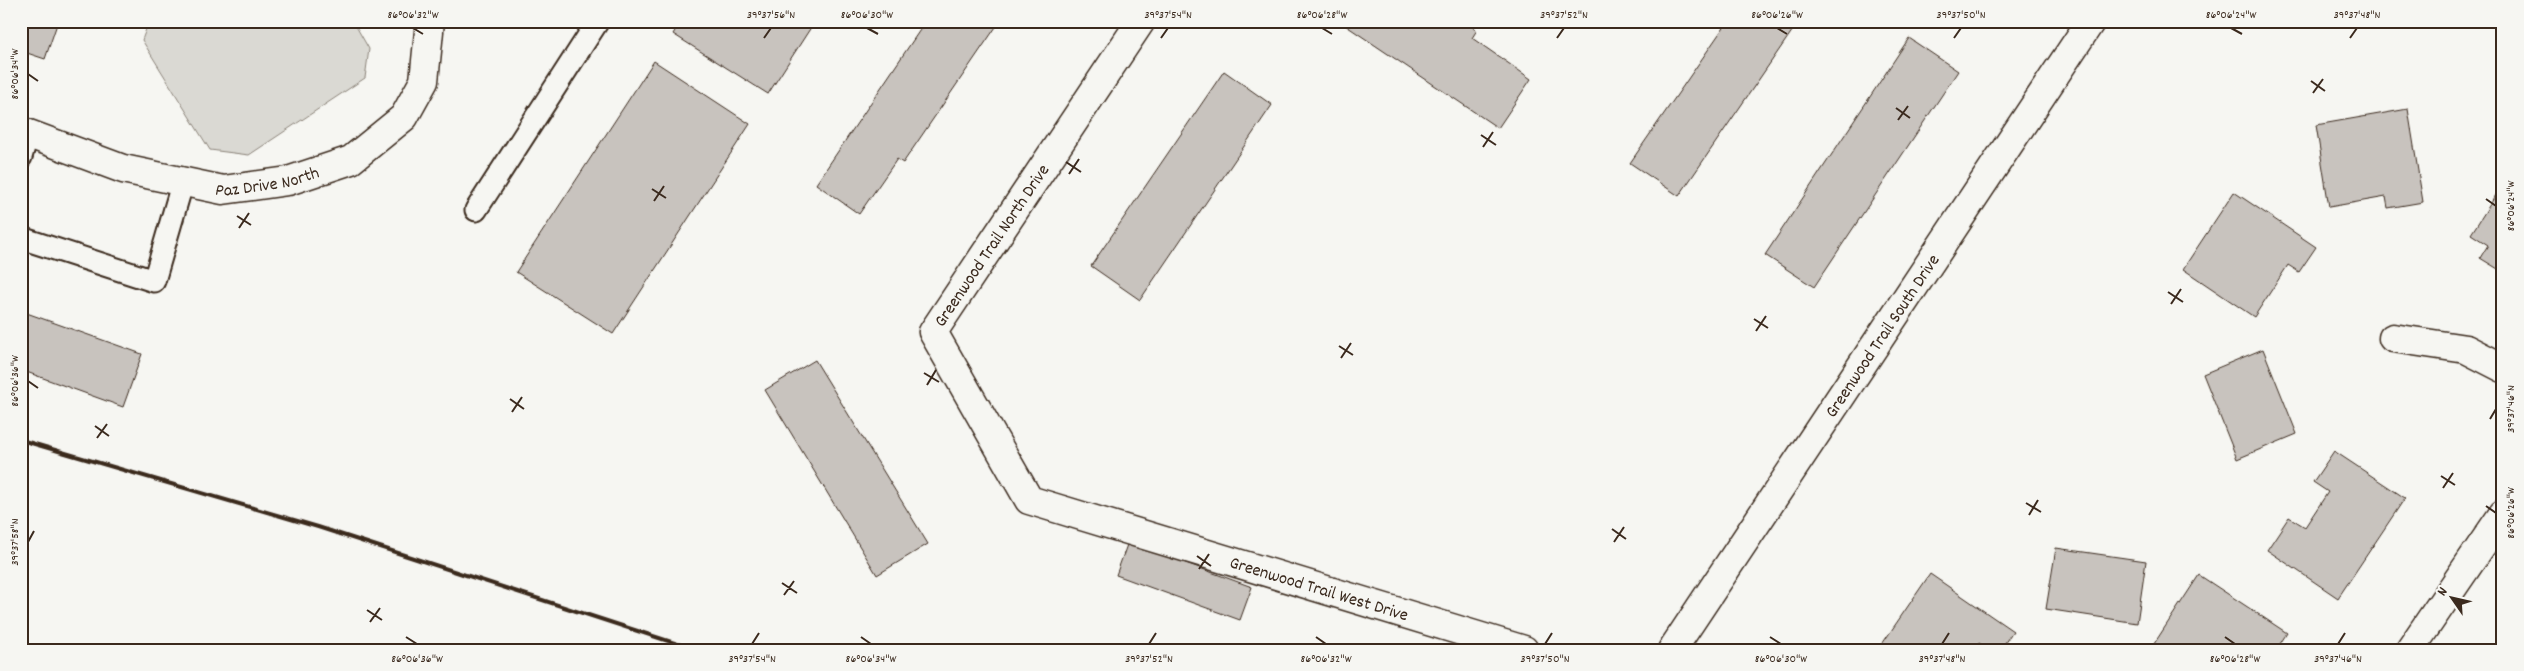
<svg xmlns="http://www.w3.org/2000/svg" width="2524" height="671" font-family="Dekko,sans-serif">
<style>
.green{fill:#dad9d3;stroke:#8a8278}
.building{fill:#c8c3be;stroke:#3b2a1e}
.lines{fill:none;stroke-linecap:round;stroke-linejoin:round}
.lane-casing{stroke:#3b2a1e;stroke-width:25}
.street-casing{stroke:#3b2a1e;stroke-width:31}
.lane{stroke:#f6f6f2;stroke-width:21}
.street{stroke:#f6f6f2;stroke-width:28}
.rail{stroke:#3b2a1e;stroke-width:4}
.ticks{fill:none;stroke:#3b2a1e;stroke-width:2}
.labels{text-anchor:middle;stroke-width:4.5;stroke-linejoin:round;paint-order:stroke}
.street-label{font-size:18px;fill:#3b2a1e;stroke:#f6f6f2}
.neatline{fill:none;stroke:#3b2a1e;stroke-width:2}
.ticks-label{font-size:12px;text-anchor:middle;fill:#3b2a1e}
</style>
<rect width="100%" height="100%" fill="#f6f6f2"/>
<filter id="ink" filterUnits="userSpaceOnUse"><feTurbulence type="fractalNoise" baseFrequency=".02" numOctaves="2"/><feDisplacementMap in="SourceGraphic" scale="10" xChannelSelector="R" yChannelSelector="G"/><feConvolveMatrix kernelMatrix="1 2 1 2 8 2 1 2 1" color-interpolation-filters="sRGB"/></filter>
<g filter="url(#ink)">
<!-- green -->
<path class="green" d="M149,21h204l16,28 -4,29 -116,77 -39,-5 -68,-110z"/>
<!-- building -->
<path class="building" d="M21,21h37l-13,38 -24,-8z
M681,21h134l-47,73 -95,-60z
M926,21h74l-97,142 -6,-4 -38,55 -43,-30z
M1339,21h125l13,9 -5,8 59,41 -33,49z
M1728,21h71l-120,175 -49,-33z
M1909,38l49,33 -144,216 -49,-32z
M654,61l96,63 -137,210 -97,-62z
M1224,71l48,34 -132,195 -49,-34z
M2408,109l15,93 -35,6 -2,-11 -57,10 -13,-82z
M2503,184v88l-23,-14 8,-13 -17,-11z
M2234,192l82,55 -17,25 -11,-7 -34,52 -71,-48z
M21,311l121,43 -19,53 -102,-37z
M2263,349l34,85 -60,25 -34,-85z
M815,360l113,184 -51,31 -112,-185z
M2334,451l71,47 -67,100 -71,-48 22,-33 16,10 23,-35 -15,-10z
M1128,542l124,45 -12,33 -124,-45z
M2056,548l90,13 -9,62 -91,-14z
M1930,574l83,57 -13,19h-11l-10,-7 -5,7h-96z
M2199,575l88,58 -11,17h-76l-6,-4 -2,4h-42z
M1447,645l15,5h-17z"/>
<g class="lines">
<defs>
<path id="lane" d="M21,157l7,-24
M476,210l122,-189
M21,238l133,43 29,-100"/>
<g id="street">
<path id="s1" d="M1141,21l-208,311 96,168 495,150"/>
<path id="s2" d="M21,131l102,38 100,21 65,-9 63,-21 53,-43 20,-36 6,-60"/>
<path d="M2393,338l73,11 37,19"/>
<path id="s3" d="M1672,650l419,-629"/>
<path d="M2410,650l93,-136"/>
</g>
</defs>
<!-- lane casing -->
<use href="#lane" class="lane-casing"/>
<!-- street casing -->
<use href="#street" class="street-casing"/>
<!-- lane -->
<use href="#lane" class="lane"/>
<!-- street -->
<use href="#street" class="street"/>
<!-- rail -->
<path class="rail" d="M21,440l297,87 378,123"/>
</g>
</g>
<!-- ticks -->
<path class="ticks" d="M413,28l10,6M867,28l11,6M1322,28l10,6M1777,28l10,6M2231,28l11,6M764,38l7,-10M1161,38l7,-10M1557,38l7,-10M1954,38l7,-10M2350,38l7,-10M28,74l10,7M2311,81l14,10M2313,93l10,-14M1896,108l14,10M1898,120l10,-14M1481,135l15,10M1483,147l10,-15M1066,162l15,10M1069,174l10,-15M652,189l14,9M2486,199l10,7M654,201l10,-15M237,216l14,9M239,228l10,-15M2168,292l15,10M2171,304l10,-15M1754,319l14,9M1756,331l10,-15M1339,346l14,9M1341,358l10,-15M924,373l15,9M28,381l10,7M927,385l9,-15M510,399l14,10M512,412l10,-15M2490,419l6,-10M95,426l14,10M97,438l10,-14M2441,476l14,9M2443,488l10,-15M2026,503l15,9M2486,506l10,7M2029,515l9,-15M1612,529l14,10M28,542l6,-11M1614,542l10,-15M1197,556l14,10M1199,569l10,-15M782,583l15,10M784,595l10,-14M367,610l15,10M370,622l10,-14M406,637l11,7M861,637l10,7M1316,637l10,7M1770,637l11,7M2225,637l10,7M752,644l7,-11M1149,644l7,-11M1545,644l7,-11M1942,644l7,-11M2338,644l7,-11"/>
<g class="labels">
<!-- street labels -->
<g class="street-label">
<text dy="6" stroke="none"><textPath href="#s2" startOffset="256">Paz Drive North</textPath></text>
<text transform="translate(991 245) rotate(-56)" y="6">Greenwood Trail North Drive</text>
<text dy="6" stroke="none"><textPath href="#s3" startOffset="378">Greenwood Trail South Drive</textPath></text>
<text dy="6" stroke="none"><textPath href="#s1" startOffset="871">Greenwood Trail West Drive</textPath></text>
</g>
</g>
<!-- margin -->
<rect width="2524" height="671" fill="none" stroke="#f6f6f2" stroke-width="55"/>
<!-- north arrow -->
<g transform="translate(2452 598) rotate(304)" stroke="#f6f6f2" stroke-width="4" paint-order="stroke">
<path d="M0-4L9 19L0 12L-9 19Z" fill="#3b2a1e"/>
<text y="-8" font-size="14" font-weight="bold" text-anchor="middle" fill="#3b2a1e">N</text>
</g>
<rect x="28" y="28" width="2468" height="616" class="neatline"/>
<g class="ticks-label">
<text x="413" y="18">86°06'32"W</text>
<text x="771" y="18">39°37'56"N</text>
<text x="867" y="18">86°06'30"W</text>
<text x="1168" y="18">39°37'54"N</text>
<text x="1322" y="18">86°06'28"W</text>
<text x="1564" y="18">39°37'52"N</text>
<text x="1777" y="18">86°06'26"W</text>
<text x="1961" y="18">39°37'50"N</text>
<text x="2231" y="18">86°06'24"W</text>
<text x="2357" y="18">39°37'48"N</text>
<text transform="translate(14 74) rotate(-90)" y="4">86°06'34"W</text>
<text transform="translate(2510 206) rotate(-90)" y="4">86°06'24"W</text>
<text transform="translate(14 381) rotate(-90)" y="4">86°06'36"W</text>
<text transform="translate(2510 409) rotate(-90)" y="4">39°37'46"N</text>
<text transform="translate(2510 513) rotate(-90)" y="4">86°06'26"W</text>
<text transform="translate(14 542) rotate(-90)" y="4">39°37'58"N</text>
<text x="417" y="662">86°06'36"W</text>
<text x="752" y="662">39°37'54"N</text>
<text x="871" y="662">86°06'34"W</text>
<text x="1149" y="662">39°37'52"N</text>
<text x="1326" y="662">86°06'32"W</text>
<text x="1545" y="662">39°37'50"N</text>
<text x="1781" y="662">86°06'30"W</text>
<text x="1942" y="662">39°37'48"N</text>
<text x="2235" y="662">86°06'28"W</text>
<text x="2338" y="662">39°37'46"N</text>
</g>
</svg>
